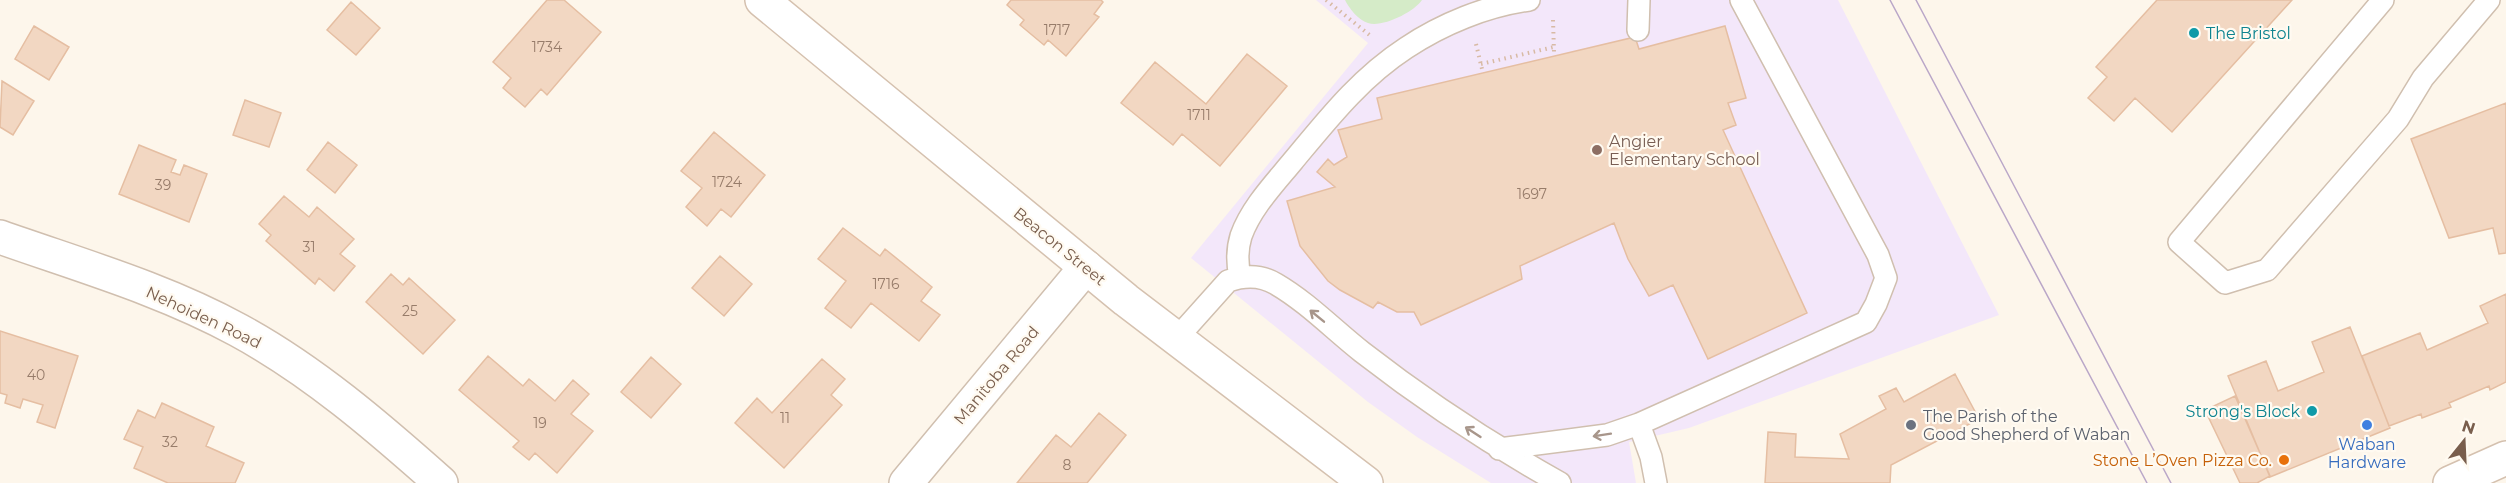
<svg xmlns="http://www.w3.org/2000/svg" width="2506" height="483" font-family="Montserrat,sans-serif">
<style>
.education{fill:#f3e7fa}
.green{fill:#d5ebc8}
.building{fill:#f2d7c2;stroke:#e5bea2;stroke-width:1.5}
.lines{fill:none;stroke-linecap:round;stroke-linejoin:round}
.lane-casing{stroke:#d0bfaf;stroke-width:24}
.street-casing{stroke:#d0bfaf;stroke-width:36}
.secondary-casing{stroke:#d5c1af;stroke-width:36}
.path{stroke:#d8baa4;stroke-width:4;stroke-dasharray:1.5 4.5;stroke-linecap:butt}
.lane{stroke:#fff;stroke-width:21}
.street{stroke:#fff;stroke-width:33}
.secondary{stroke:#fff;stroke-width:33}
.tram{stroke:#baa7c8;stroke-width:1.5}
.oneway{stroke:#a8968b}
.culture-dot{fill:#0f9aa8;stroke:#fffaf1;stroke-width:2}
.education-dot{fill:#8d6e63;stroke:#fffaf1;stroke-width:2}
.worship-dot{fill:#6b7280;stroke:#fffaf1;stroke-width:2}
.shop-dot{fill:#3f7fe0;stroke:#fffaf1;stroke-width:2}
.food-dot{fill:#e8710a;stroke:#fffaf1;stroke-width:2}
.labels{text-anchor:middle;stroke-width:4.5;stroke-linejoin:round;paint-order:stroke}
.number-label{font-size:14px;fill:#977c6a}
.culture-label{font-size:16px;fill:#0d838f;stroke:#fffaf1;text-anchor:start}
.education-label{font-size:16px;fill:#785e54;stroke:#fffaf1;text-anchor:start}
.street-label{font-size:16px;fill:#795e4d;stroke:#fffaf1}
.worship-label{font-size:16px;fill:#5b616d;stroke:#fffaf1;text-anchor:start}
.shop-label{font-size:16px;fill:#366cbe;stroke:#fffaf1}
.food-label{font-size:16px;fill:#c56008;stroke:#fffaf1;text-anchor:end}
</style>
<rect width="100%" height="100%" fill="#fdf6eb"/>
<!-- education -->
<path class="education" d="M1316,0h522l161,315 -310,113 -60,14 7,41h-145l-74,-46 -49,-35 -177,-144 177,-215z"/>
<!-- green -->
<path class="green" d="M1345,0h77c-8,12 -40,28 -54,23 -10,-3 -19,-15 -23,-23z"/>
<!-- building -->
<path class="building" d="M547,0h17l37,32 -54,63 -6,-6 -16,18 -22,-19 8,-10 -18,-16z
M1011,0h90l2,2 -9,12 5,3 -33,39 -18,-16 -4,5 -24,-20 4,-5 -17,-15z
M2157,0h135l-120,132 -37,-34 -21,23 -26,-23 19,-21 -11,-10z
M351,2l29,26 -24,27 -29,-25z
M34,26l35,21 -20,33 -34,-21z
M1725,26l21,72 -18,5 8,22 -13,5 84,183 -99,46 -35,-74 -24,11 -21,-37 -14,-36 -94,43 2,13 -101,46 -7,-13h-17l-19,-10 -5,6 -33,-18 -12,-9 -28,-35 -13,-45 48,-14 -18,-15 11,-13 6,6 13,-8 -9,-27 44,-11 -5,-21 258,-61 4,12z
M1247,54l40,32 -67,80 -38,-32 -9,11 -52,-42 34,-41 51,42z
M2,81l32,20 -21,34 -13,-8z
M245,100l36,13 -12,34 -36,-12z
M2506,103v150l-7,1 -6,-26 -44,10 -38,-99z
M714,132l51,43 -34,42 -10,-8 -14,17 -21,-19 16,-19 -21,-17z
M328,142l29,23 -22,28 -28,-23z
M139,145l37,15 -5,12 9,3 4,-10 23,9 -18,48 -70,-28z
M284,196l25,21 8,-10 37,32 -14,15 15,12 -21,25 -15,-13 -4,6 -49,-43 5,-6 -12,-11z
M843,228l37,28 5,-7 47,38 -11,14 19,14 -21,26 -48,-38 -20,25 -26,-20 21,-27 -28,-22z
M720,256l32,28 -28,32 -32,-28z
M391,274l12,11 6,-7 46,42 -32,34 -57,-52z
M2506,294v88l-16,8 -1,-4 -40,17 2,4 -29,11 -1,-4 -32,12 -27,-70 58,-23 7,17 61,-27 -8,-17z
M2350,327l40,101 -120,49 -42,-101 38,-15 12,30 46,-19 -12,-30z
M0,331l78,25 -23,72 -18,-6 6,-17 -20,-6 -3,9 -15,-5 2,-8 -7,-2z
M488,356l35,30 6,-7 26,22 18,-21 16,14 -18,20 22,17 -36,42 -22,-20 -6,7 -16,-13 6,-6 -60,-51z
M651,357l30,27 -30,34 -30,-26z
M822,359l23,20 -14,16 11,10 -58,63 -49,-45 22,-25 15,15z
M1955,374l24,45 -88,46 -1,18h-125l3,-51 28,2 -1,23 54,2 -9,-25 46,-25 -7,-13 17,-8 8,14z
M2235,396l35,80 -13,7h-17l-35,-73z
M162,403l52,24 -8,19 38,17 -9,20h-67l-34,-15 9,-21 -19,-8 14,-29 17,8z
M1099,413l27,22 -39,48h-70l39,-48 15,12z"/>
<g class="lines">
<defs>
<path id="lane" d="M2383,0l-204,242 46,41 42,-13 131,-151 25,-41 66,-78
M1638,30l1,-30
M1240,277c-3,-14 -3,-28 1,-41 10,-28 33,-52 52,-75 35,-42 67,-83 113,-113 36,-24 80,-42 123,-48
M1177,338l51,-57c17,-6 33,-6 48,3 31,18 58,46 86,68 63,49 128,92 198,131
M1639,424l227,-102 10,-18 10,-26 -8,-23 -137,-255
M1499,449l108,-14 32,-11 12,33 5,26"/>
<path id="street" d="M0,237c79,28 163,52 238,93 74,40 140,97 203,153
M906,483l180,-216"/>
<path id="secondary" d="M762,0l364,300 240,183
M2450,483l56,-25"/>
</defs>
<!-- lane casing -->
<use href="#lane" class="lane-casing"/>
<!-- street casing -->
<use href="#street" class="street-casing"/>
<!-- secondary casing -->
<use href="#secondary" class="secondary-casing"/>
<!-- path -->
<path class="path" d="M1326,0l46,37
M1553,20l1,32
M1476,44l6,25
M1481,64l73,-17"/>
<!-- lane -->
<use href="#lane" class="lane"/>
<!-- street -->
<use href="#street" class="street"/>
<!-- secondary -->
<use href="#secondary" class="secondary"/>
<!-- tram -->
<path class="tram" d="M1890,0l257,483
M1916,0l255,483"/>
</g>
<!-- one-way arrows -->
<defs><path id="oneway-shaft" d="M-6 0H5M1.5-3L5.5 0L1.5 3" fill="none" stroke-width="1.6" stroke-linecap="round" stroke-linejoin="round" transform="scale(1.5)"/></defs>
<g class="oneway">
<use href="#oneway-shaft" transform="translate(1317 316) rotate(-141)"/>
<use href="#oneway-shaft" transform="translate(1473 432) rotate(-147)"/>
<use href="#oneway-shaft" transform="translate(1602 435) rotate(171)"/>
</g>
<!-- markers -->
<g class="culture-dot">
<circle cx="2194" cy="33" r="6"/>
<circle cx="2312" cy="411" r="6"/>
</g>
<circle class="education-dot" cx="1597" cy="150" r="6"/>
<circle class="worship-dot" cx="1911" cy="425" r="6"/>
<circle class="shop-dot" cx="2367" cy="425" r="6"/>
<circle class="food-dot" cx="2284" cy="460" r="6"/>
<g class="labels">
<!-- number labels -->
<g class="number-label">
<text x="1057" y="35">1717</text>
<text x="547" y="52">1734</text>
<text x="1199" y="120">1711</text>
<text x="727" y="187">1724</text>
<text x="163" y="190">39</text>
<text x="1532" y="199">1697</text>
<text x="309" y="252">31</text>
<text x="886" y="289">1716</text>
<text x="410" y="316">25</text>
<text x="36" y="380">40</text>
<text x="785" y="423">11</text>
<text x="540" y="428">19</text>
<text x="170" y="447">32</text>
<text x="1067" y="470">8</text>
</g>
<!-- culture labels -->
<g class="culture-label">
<text x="2206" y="39">The Bristol</text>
<text x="2300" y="417" text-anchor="end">Strong's Block</text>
</g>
<!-- education labels -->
<g class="education-label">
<text x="1609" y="147">Angier<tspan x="1609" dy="18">Elementary School</tspan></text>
</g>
<!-- street labels -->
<g class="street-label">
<text transform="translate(1060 246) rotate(39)" y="6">Beacon Street</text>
<text transform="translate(204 317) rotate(25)" y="6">Nehoiden Road</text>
<text transform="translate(996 375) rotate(-50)" y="6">Manitoba Road</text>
</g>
<!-- worship labels -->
<g class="worship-label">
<text x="1923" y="422">The Parish of the<tspan x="1923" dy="18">Good Shepherd of Waban</tspan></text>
</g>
<!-- shop labels -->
<g class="shop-label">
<text x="2367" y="450">Waban<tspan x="2367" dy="18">Hardware</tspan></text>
</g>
<!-- food labels -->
<g class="food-label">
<text x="2272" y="466">Stone L’Oven Pizza Co.</text>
</g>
</g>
<!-- north arrow -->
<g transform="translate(2464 441) rotate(18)" stroke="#fffaf1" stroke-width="4.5" paint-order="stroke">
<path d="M0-4.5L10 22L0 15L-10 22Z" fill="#795e4d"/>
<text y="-9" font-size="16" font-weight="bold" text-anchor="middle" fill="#795e4d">N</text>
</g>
</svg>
